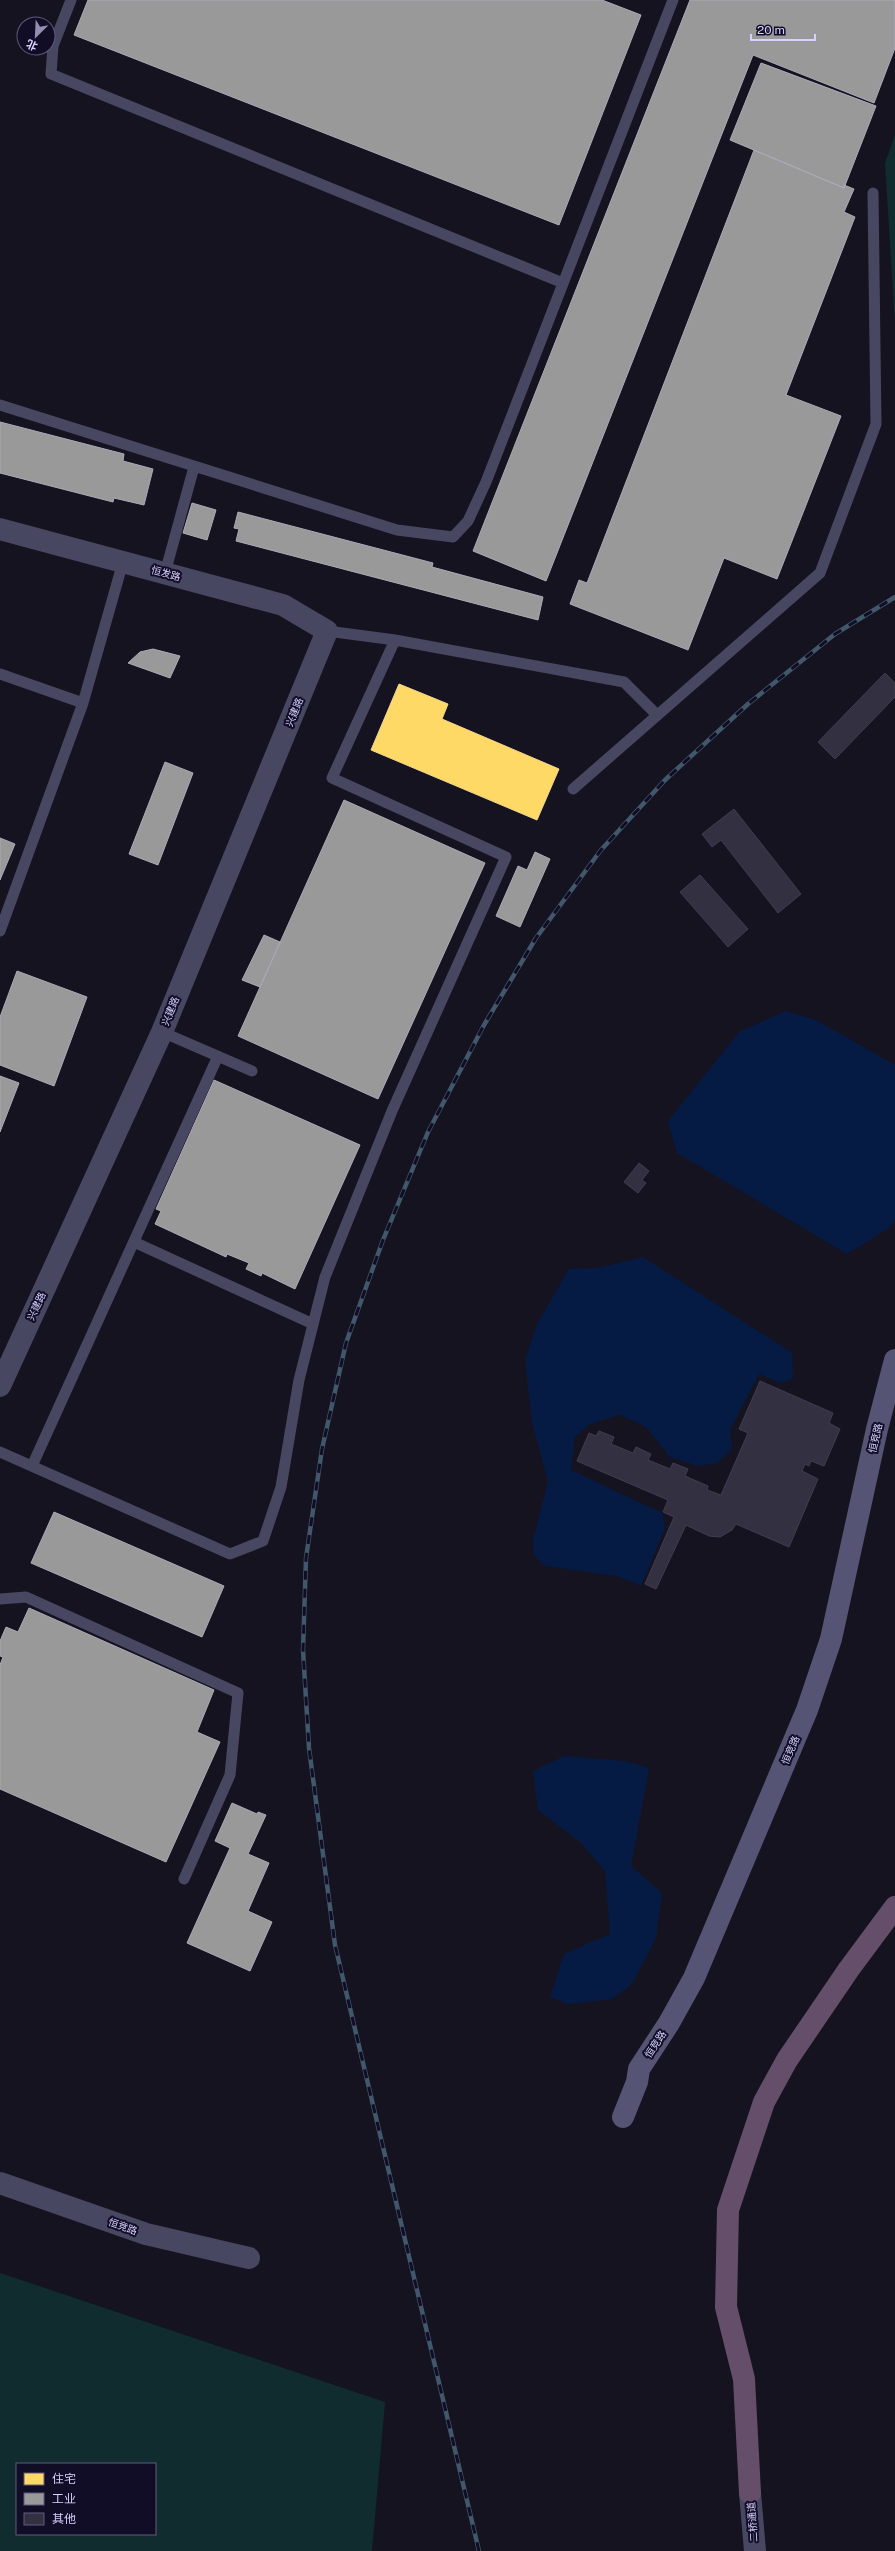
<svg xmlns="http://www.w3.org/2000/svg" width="895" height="2551" font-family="'Public Sans','Noto Sans SC',sans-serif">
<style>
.green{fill:#102c2e;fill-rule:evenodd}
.water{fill:#061b43}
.homes{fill:#ffd966;stroke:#f3d794}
.industry{fill:#999;stroke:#acaab8}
.building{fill:#333042;stroke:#413c54}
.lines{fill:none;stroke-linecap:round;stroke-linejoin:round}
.service{stroke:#484761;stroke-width:11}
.minor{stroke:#484761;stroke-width:22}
.tertiary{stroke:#484761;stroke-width:22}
.secondary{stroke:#565474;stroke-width:22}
.motorway{stroke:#654e69;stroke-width:22}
.rail-casing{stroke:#41576b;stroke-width:4.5}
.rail{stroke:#110d26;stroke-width:3;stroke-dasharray:9;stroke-linecap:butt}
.labels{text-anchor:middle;stroke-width:4;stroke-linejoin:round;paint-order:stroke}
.street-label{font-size:10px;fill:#d7d1ff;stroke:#110d26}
</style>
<rect width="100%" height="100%" fill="#151320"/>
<!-- green -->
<path class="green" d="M895,135v189l-10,-161z
M0,2273l385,129 -13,149h-372zM17,2464h138v70h-138z"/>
<!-- water -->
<path class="water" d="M785,1011l31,9 79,45v155l-5,7 -43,27 -170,-101 -9,-32 71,-89z
M643,1257l149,96 1,25 -12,5 -22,-9 -29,56 2,19 -15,14 -19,3 -28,-9 -24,-30 -26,-12 -30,9 -15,13 -4,33 91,43 3,15 -24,58 -24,-10 -72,-10 -11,-10 -1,-16 15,-59 -16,-58 -7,-63 12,-36 32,-55 28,-1z
M564,1756l61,5 24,7 -18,98 31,27 -6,45 -24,46 -20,15 -43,5 -19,-7 14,-43 46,-20 -5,-63 -25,-29 -42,-32 -5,-39z"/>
<!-- homes -->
<path class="homes" d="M399,684l49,20 -6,15 117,50 -22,51 -166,-70z"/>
<!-- industry -->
<path class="industry" d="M88,0h514l39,15 -82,210 -485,-190z
M690,0h205v48l-21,55 -121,-48 -207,526 -73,-30z
M761,63l115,43 -32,82 -114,-48z
M754,150l90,38v-3l10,4 -10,23 11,5 -69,178 55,21 -64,163 -53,-21 -36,92 -118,-46 9,-24 8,3z
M0,422l124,32 -1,7 30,8 -9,36 -30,-7 -1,4 -113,-29z
M192,503l24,7 -9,30 -24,-7z
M238,512l195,51 -1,4 111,30 -5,23 -302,-79 3,-12 -5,-1z
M153,649l27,7 -10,22 -42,-15 12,-11z
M165,762l28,11 -35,92 -29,-11z
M344,800l141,63 -107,236 -140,-63z
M0,838l15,6 -15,36z
M535,852l15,7 -30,68 -24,-11 22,-50 9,4z
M264,935l16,7 -20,45 -18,-7z
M17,971l70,26 -33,89 -54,-21v-48z
M0,1076l19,7 -19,49z
M214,1080l146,65 -65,144 -33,-16 -1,3 -15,-7 3,-6 -22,-9 -1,3 -71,-33 6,-13 -5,-2z
M54,1512l170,74 -22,51 -171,-74z
M29,1608l185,82 -17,42 23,10 -54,120 -166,-73v-124l3,-8 -3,-1v-15l6,-14 12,5z
M232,1803l25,11 1,-2 8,3 -18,39 21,9 -21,48 24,11 -22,49 -63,-28 43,-95 -15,-7z"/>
<!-- building -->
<path class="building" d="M885,673l10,10v14l-60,62 -17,-17z
M734,809l67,85 -23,19 -57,-73 -9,7 -10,-13z
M700,875l48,54 -20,18 -48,-55z
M639,1163l10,8 -7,9 4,3 -8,10 -14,-11z
M760,1381l73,32 -4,10 11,6 -16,37 -13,-5 -2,5 -4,-2 -3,7 16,8 -29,68 -53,-23 -4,6 -12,7 -11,-1 -23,-11 -30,64 -11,-5 29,-67 -11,-5 5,-12 -91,-39 12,-28 7,3 3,-5 15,6 -3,7 22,9 3,-6 15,7 -3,6 22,9 3,-6 15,6 -3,7 23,10 -1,4 14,5 27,-62 -9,-4z"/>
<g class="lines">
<!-- service -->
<path class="service" d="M71,0l-18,46 -2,28 512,209
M0,405l397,125 56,7 15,-16 18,-39 187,-482
M165,573l29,-106
M327,631l68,9 229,42 33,33
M0,674l83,29
M573,789l247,-216 56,-149 -3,-231
M0,931l83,-228 40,-141
M162,1032l90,39
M134,1242l179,82
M0,1452l230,102 33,-13 18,-54 18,-107 26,-103 67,-166 114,-254 -174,-79 63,-138
M32,1466l186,-410
M0,1599l26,-2 212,96 -8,82 -46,104"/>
<!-- minor -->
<path class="minor" d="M750,2493l5,58"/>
<!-- tertiary -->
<path class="tertiary" d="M0,529l283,76 44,26 -165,401 -162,354
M0,2183l146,51 103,24"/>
<!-- secondary -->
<path class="secondary" d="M623,2117l14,-35 2,-13 30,-46 25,-45 113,-268 24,-71 46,-210 18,-69"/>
<!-- motorway -->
<path class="motorway" d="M750,2493l-6,-114 -18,-72 2,-97 36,-108 23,-42 62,-91 46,-62"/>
<defs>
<path id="rail" d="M479,2551l-144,-606 -26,-197 -6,-98 3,-92 16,-109 24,-106 37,-103 45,-108 56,-107 52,-87 65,-88 64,-70 83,-76 87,-70 60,-37"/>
</defs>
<!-- rail casing -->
<use href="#rail" class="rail-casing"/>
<!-- rail -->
<use href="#rail" class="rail"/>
</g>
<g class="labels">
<!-- street labels -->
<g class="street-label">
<text transform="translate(166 573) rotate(15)" y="4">恒发路</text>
<text transform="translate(294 712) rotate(-68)" y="4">兴建路</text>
<text transform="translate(170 1011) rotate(-68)" y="4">兴建路</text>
<text transform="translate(36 1306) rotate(-65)" y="4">兴建路</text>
<text transform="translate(875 1438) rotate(-77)" y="4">恒竞路</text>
<text transform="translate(790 1750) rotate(-67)" y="4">恒竞路</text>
<text transform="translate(655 2044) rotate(-56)" y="4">恒竞路</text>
<text transform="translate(123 2226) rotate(20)" y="4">恒竞路</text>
<text transform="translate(752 2522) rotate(-94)" y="4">二桥通道</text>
</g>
</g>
<!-- legend -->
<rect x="16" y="2463" width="140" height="72" fill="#110d26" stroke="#605b7d"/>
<rect x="24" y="2473" width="20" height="12" fill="#ffd966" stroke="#605b7d"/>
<text x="52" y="2483" font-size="12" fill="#d7d1ff">住宅</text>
<rect x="24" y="2493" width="20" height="12" fill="#999999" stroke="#605b7d"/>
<text x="52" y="2503" font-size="12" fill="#d7d1ff">工业</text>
<rect x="24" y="2513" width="20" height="12" fill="#333042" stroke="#605b7d"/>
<text x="52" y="2523" font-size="12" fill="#d7d1ff">其他</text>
<!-- north arrow -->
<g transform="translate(36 36) rotate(204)"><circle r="19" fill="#110d26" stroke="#605b7d"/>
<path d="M0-3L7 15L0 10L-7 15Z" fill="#938eb1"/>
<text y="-6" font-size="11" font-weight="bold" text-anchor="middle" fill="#d7d1ff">北</text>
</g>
<!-- scale -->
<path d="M751 34v6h64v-6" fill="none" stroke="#d7d1ff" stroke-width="2"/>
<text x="757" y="34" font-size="12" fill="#d7d1ff" stroke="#110d26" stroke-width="3" paint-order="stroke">20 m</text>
</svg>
